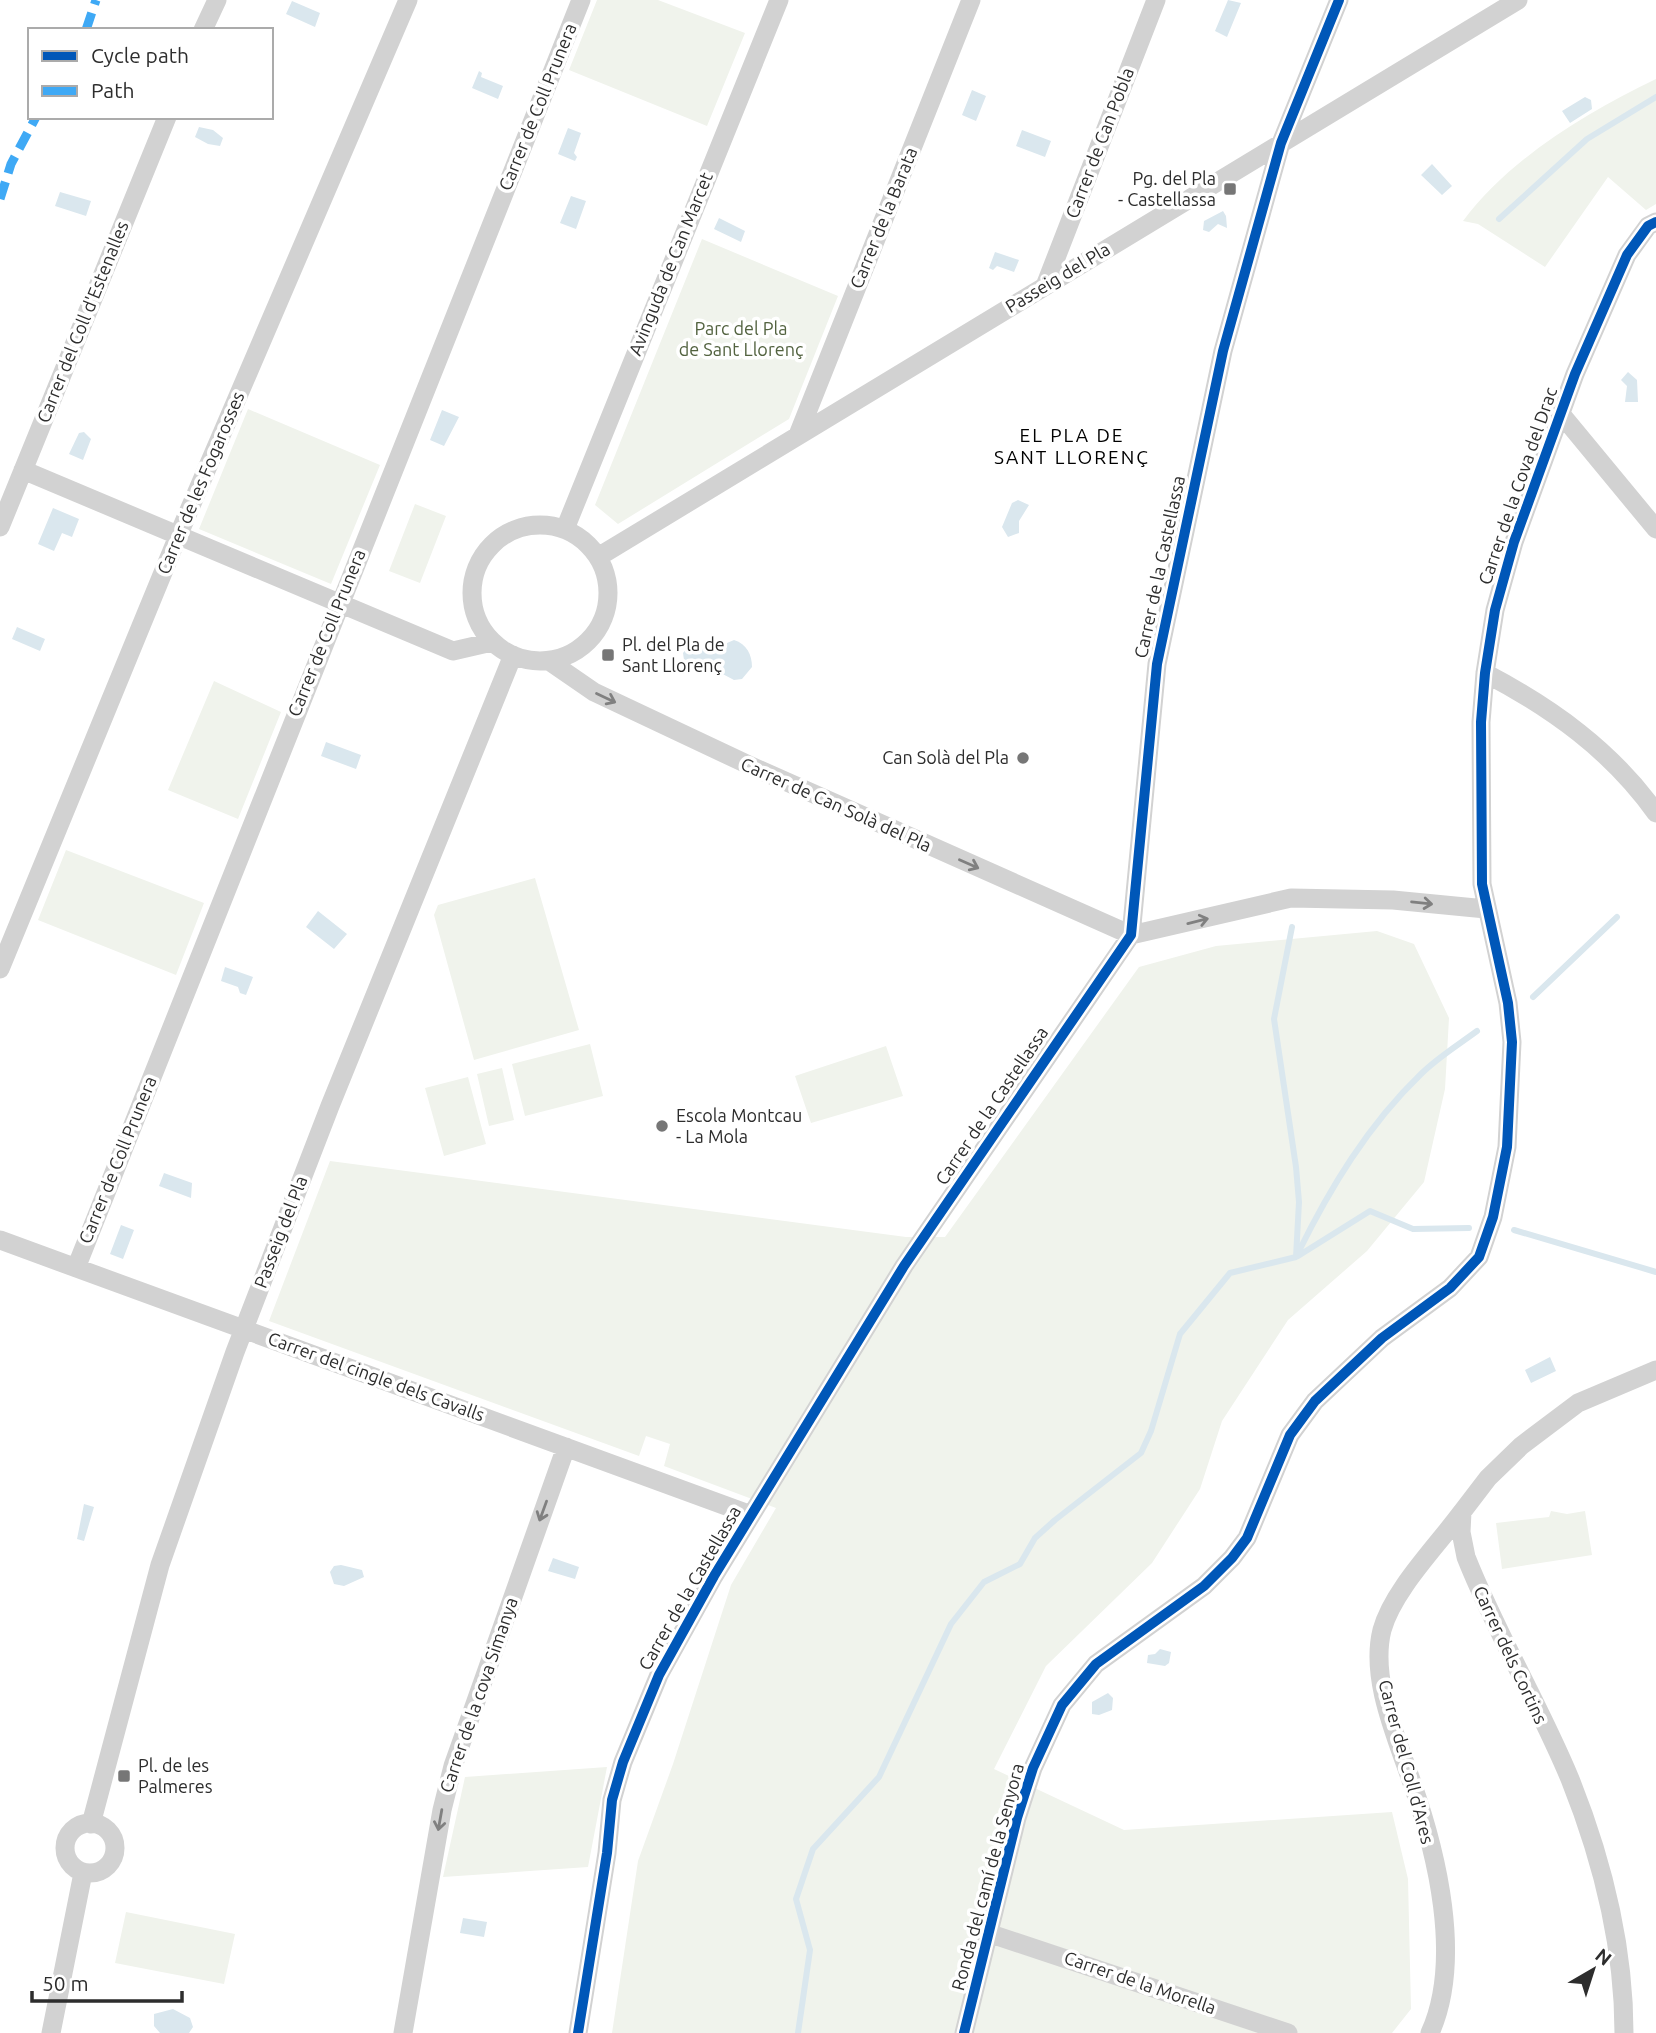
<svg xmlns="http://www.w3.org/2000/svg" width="1656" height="2033" font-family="Ubuntu,sans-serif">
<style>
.green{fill:#f0f3ec}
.water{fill:#dae7ee}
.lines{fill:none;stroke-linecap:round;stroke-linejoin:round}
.stream{stroke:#dae7ee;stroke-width:6}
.minor{stroke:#d2d2d2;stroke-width:19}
.quiet{stroke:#3fa9f5;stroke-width:9;stroke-dasharray:18 9;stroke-linecap:butt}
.cycleway-casing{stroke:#fff;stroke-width:15}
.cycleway{stroke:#0057b8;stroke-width:10}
.oneway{stroke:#808080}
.poi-dot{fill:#767676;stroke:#fff;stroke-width:2.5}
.labels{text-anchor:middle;stroke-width:7;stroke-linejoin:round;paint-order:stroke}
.street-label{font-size:18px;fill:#2d2d2d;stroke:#fff}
.poi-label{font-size:18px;fill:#2d2d2d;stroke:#fff;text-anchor:start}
.park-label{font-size:18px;fill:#536340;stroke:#fff}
.neighbourhood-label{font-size:19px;letter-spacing:2px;fill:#000;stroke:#fff}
</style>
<rect width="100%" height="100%" fill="#fff"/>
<!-- green -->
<path class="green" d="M597,0h61l87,33 -38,93 -138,-56z
M1656,79v125l-10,6 -38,-33 -63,90 -67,-43 -15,-3c47,-63 123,-108 193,-142z
M702,239l136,57 -49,123 -171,105 -23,-19z
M248,409l132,56 -49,119 -132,-55z
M415,504l31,12 -26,67 -31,-12z
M214,681l67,31 -43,107 -70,-29z
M66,850l138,53 -28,72 -138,-55z
M535,878l44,152 -105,30 -40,-145 4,-10z
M1377,931l37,13 35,74 -4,71 -21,93 -57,69 -79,69 -66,101 -22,68 -48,74 -106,103 -52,103 130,61 268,-18 16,67 3,130 -19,24h-780l26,-172 35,-97 58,-179 45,-77 -112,-42 6,-22 -24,-8 -7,20 -370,-135 61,-160 576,76h39l194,-270 77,-21z
M590,1044l13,52 -78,20 -13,-52z
M886,1046l17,50 -92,27 -16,-47z
M502,1068l12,52 -25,6 -12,-52z
M468,1077l18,67 -42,12 -19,-68z
M1551,1511l16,3 18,-3 7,44 -90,14 -6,-46 53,-6z
M607,1767l-19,100 -145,10 22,-100z
M126,1912l109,22 -11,50 -109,-21z"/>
<!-- water -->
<path class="water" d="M1228,0l13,3 -14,34 -12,-6z
M292,1l28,12 -5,14 -29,-13z
M479,71l3,2 -1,4 22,9 -5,13 -26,-11z
M972,90l14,6 -10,25 -14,-6z
M1585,97l6,3 1,9 -22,14 -8,-12z
M199,127l14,3 10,8 -3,8 -12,-2 -13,-7z
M568,128l13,5 -7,20 3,4 -2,4 -17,-7z
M1022,130l29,11 -6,16 -29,-11z
M1432,164l20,22 -10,9 -21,-20z
M60,192l31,9 -5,15 -31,-10z
M571,196l15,5 -10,28 -16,-6z
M1223,211l3,5 1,12 -9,-4 -9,8 -6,-2 1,-9z
M719,218l26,13 -4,11 -27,-13z
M995,252l24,8 -5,12 -17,-6 -4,4 -4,-2z
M1628,372l9,8 1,22h-13l2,-16 -6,-6z
M442,410l17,7 -15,29 -14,-6z
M84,432l7,7 -8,21 -14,-6 10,-21z
M1018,500l11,5 -10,16v12l-11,4 -6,-10 10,-24z
M53,508l26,11 -7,18 -10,-4 -8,18 -16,-7z
M17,627l28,12 -5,12 -28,-12z
M734,640c13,4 18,15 18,27l-10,12 -8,1 -17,-9 -20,1 -13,-12 -1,-7 7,-9h9l10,7 8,2 10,-10z
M326,742l35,13 -5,14 -35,-13z
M318,911l29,23 -13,15 -28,-22z
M225,967l28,10 -7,18 -6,-2 -2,-6 -17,-6z
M164,1173l28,10 -1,15 -32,-12z
M121,1225l13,5 -11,29 -13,-5z
M1550,1357l6,14 -25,12 -6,-13z
M84,1504l10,3 -10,34 -7,-2z
M553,1558l26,9 -4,12 -27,-8z
M341,1565l21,5 2,7 -20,9 -10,-2 -4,-12 4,-6z
M1160,1649l11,3 -2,11 -4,3 -18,-3 1,-8 7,-1z
M1108,1693l5,5 -1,12 -13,5 -7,-1v-12z
M463,1918l24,4 -3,15 -24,-4z
M173,2009l17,9 3,9 -4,6h-29l-6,-7v-12z"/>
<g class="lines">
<!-- stream -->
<path class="stream" d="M1499,219l88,-80 69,-42
M1533,997l84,-80
M1514,1230l142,42
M1298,1253c32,-65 70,-128 123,-179 16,-16 37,-29 56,-43
M1298,1256l72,-45 43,18 56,-1
M798,2033l12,-83 -14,-51 17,-50 66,-72 72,-153 33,-42 36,-18 15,-26 20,-18 86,-67 10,-22 29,-97 50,-61 66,-16 3,-55 -3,-35 -22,-148 18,-92"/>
<!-- minor -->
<path class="minor" d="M203,30l14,-30
M1045,286l111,-286
M1561,414l95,115
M798,435l173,-435
M23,470l430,181 39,-9
M472 593a68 68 0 1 1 136 0a68 68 0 1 1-136 0Z
M0,527l167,-410
M565,529l214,-529
M598,557l920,-557
M549,661l45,31 157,74 380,169 160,-37 102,2 93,9
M1485,673c67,35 127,78 171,140
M0,969l178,-433 230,-536
M0,1240l751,275
M76,1268l505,-1268
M65 1848a25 25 0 1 1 50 0a25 25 0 1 1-50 0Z
M91,1824l69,-259 75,-213 95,-246 183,-451
M991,1934l297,99
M51,2033l32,-160
M403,2033l39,-223 11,-44 113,-319
M578,2033l29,-180 5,-53 11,-38 36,-87 55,-99 190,-310 227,-331 26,-271 66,-313 58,-208 58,-143
M964,2033l53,-215 16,-50 29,-63 34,-41 108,-78 28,-28 15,-20 43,-103 25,-34 67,-63 68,-50 29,-31 14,-40 14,-70 5,-105 -4,-39 -26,-119 -1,-162 4,-49 10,-63 19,-68 61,-168 52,-119 21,-29 8,-4
M1430,2033c33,-73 7,-180 -19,-253 -15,-44 -41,-102 -29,-150 11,-40 55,-84 80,-118
M1624,2033c0,-87 -22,-174 -54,-254 -31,-75 -74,-146 -104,-222l-5,-25 1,-20 26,-34 33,-32 57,-43 78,-33"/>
<!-- quiet -->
<path class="quiet" d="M86,30l10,-30
M0,199l11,-35 25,-47"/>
<defs>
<path id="cycleway" d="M578,2033l29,-180 5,-53 11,-38 36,-87 55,-99 190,-310 227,-331 26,-271 66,-313 58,-208 58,-143
M964,2033l53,-215 16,-50 29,-63 34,-41 108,-78 28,-28 15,-20 43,-103 25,-34 67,-63 68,-50 29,-31 14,-40 14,-70 5,-105 -4,-39 -26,-119 -1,-162 4,-49 10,-63 19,-68 61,-168 52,-119 21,-29 8,-4"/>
</defs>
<!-- cycleway casing -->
<use href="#cycleway" class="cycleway-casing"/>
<!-- cycleway -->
<use href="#cycleway" class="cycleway"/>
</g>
<!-- one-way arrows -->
<defs><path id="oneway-shaft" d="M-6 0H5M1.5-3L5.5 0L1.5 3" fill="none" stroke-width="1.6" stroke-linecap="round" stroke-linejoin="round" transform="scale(1.75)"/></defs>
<g class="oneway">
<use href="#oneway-shaft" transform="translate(606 698) rotate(25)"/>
<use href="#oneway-shaft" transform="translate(969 864) rotate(24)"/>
<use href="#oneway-shaft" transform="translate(1422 903) rotate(6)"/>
<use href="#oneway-shaft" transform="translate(1198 921) rotate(-14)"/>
<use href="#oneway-shaft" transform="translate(543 1511) rotate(110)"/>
<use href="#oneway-shaft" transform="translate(440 1820) rotate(100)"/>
</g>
<!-- markers -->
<g class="poi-dot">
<rect x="1223" y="182" width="14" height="14" rx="3.5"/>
<rect x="601" y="648" width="14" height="14" rx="3.5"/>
<circle cx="1023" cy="758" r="7"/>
<circle cx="662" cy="1126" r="7"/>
<rect x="117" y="1769" width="14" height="14" rx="3.5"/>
</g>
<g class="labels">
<!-- street labels -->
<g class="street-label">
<text transform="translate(538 107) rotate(-68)" y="6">Carrer de Coll Prunera</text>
<text transform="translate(1100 143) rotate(-69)" y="6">Carrer de Can Pobla</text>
<text transform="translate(884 218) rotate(-68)" y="6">Carrer de la Barata</text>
<text transform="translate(671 264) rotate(-68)" y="6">Avinguda de Can Marcet</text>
<text transform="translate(1058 278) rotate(-31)" y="6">Passeig del Pla</text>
<text transform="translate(83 322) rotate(-68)" y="6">Carrer del Coll d'Estenalles</text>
<text transform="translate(201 483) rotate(-67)" y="6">Carrer de les Fogarosses</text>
<text transform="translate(1518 486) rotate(-71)" y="6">Carrer de la Cova del Drac</text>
<text transform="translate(1160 567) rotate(-78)" y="6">Carrer de la Castellassa</text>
<text transform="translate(327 633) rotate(-68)" y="6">Carrer de Coll Prunera</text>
<text transform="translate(836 805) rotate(24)" y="6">Carrer de Can Solà del Pla</text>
<text transform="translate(992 1106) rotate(-56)" y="6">Carrer de la Castellassa</text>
<text transform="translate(118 1160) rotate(-68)" y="6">Carrer de Coll Prunera</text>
<text transform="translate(281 1232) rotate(-69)" y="6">Passeig del Pla</text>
<text transform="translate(376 1377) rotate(20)" y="6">Carrer del cingle dels Cavalls</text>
<text transform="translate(690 1588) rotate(-60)" y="6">Carrer de la Castellassa</text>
<text transform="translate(1510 1655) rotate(65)" y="6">Carrer dels Cortins</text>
<text transform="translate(479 1695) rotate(-71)" y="6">Carrer de la cova Simanya</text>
<text transform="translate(1406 1762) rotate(75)" y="6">Carrer del Coll d'Ares</text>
<text transform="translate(988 1877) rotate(-75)" y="6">Ronda del camí de la Senyora</text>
<text transform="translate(1140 1983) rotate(19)" y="6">Carrer de la Morella</text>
</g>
<!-- poi labels -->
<g class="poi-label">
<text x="1216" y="185" text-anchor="end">Pg. del Pla<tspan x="1216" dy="21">- Castellassa</tspan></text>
<text x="622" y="651">Pl. del Pla de<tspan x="622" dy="21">Sant Llorenç</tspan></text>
<text x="1009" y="764" text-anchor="end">Can Solà del Pla</text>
<text x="676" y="1122">Escola Montcau<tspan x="676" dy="21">- La Mola</tspan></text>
<text x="138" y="1772">Pl. de les<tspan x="138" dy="21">Palmeres</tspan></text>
</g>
<!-- park labels -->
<g class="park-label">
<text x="741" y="335">Parc del Pla<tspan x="741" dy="21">de Sant Llorenç</tspan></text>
</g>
<!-- neighbourhood labels -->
<g class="neighbourhood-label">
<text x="1072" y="442">EL PLA DE<tspan x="1072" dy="22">SANT LLORENÇ</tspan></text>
</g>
</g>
<!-- legend -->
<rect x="28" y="28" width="245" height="91" fill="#ffffff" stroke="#ababab" stroke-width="2"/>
<rect x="42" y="51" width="35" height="10" fill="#0057b8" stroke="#ababab" stroke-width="2"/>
<text x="91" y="63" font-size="21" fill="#2d2d2d">Cycle path</text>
<rect x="42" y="86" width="35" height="10" fill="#3fa9f5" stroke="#ababab" stroke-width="2"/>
<text x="91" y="98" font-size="21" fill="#2d2d2d">Path</text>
<!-- north arrow -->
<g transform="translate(1593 1970) rotate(39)" stroke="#ffffff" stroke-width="5" paint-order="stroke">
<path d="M0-5L12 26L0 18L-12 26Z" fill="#2d2d2d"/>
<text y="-10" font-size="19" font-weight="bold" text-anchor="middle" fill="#2d2d2d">N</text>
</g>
<!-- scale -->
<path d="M32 1991v10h150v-10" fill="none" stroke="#2d2d2d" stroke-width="3.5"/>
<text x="42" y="1991" font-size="21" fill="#2d2d2d" stroke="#ffffff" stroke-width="5" paint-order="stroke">50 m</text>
</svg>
